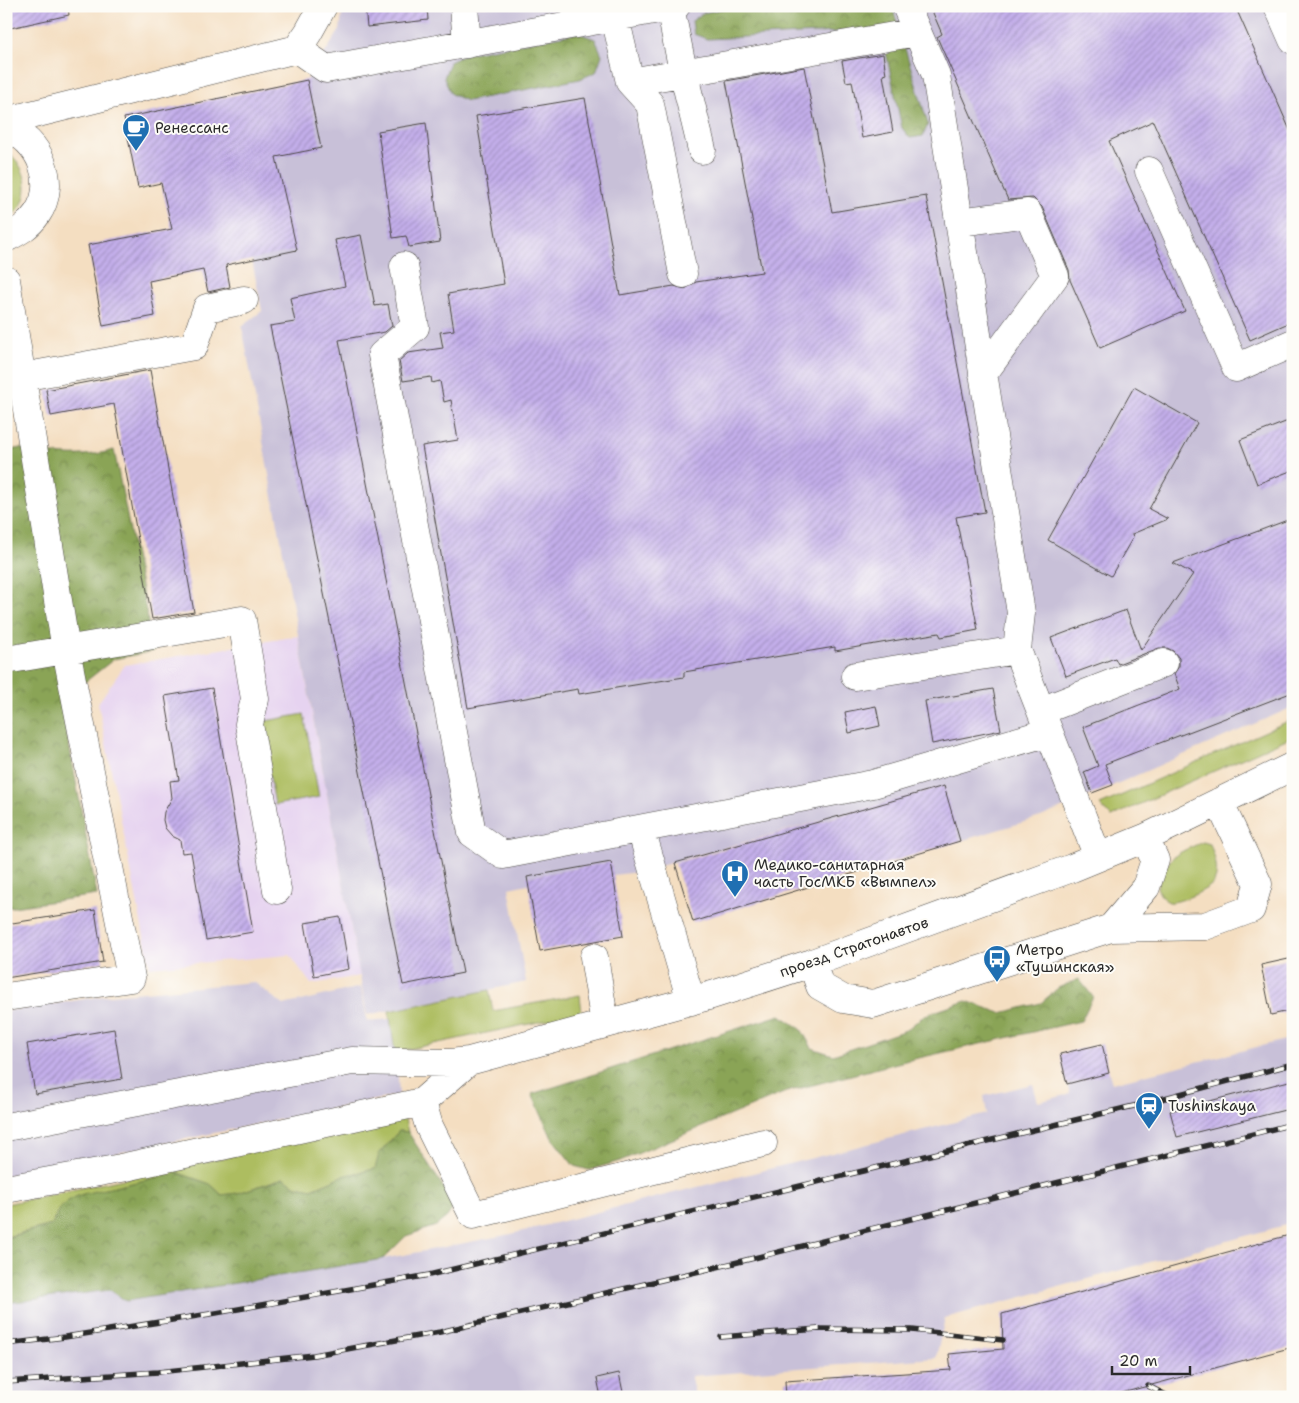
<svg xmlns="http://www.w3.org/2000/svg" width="1299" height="1403" font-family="'Shantell Sans',sans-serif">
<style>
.built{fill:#e6d3f0}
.industrial{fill:#c8c0d8}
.green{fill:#adbd60;stroke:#6c7446}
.forest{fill:url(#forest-crowns);stroke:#5a6840}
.building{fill:url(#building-hatch)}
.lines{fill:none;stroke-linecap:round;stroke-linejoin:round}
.minor-casing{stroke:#494642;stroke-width:29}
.minor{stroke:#fff;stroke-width:28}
.rail-casing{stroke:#2b2b2b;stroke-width:5.5}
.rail{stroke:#fdfcf7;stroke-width:4;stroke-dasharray:11;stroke-linecap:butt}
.labels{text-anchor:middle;stroke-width:4;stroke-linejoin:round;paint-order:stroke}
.poi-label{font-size:15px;fill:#2b2b2b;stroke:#fdfcf7;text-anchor:start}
.street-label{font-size:15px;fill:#2b2b2b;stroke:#fdfcf7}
</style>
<defs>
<pattern id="forest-crowns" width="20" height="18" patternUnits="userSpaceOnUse" patternTransform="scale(1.25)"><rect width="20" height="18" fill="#8aa456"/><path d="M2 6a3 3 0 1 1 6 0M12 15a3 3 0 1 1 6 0" fill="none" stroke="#718647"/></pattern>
<pattern id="building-hatch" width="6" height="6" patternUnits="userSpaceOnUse" patternTransform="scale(1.25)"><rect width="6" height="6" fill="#c4afeb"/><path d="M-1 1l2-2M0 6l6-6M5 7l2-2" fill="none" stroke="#9f8fbf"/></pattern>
</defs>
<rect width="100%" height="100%" fill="#fdfcf7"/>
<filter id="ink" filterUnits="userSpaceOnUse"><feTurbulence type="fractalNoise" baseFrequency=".02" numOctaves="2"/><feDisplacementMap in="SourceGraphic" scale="10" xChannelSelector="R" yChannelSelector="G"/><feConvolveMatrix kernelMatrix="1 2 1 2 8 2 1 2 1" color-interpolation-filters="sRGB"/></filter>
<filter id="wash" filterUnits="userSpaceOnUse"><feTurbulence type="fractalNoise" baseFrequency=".0096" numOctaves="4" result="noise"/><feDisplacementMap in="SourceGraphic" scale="20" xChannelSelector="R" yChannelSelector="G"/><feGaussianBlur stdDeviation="1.12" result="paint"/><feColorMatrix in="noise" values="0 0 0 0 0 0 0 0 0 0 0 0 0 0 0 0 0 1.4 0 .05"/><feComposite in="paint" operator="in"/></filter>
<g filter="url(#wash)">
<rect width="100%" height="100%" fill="#f4dec1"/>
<!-- built -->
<path class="built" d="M298,636l62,340 -49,8 -21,-29 -140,12 -52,-264 27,-38z"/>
<!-- industrial -->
<path class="industrial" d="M343,6h950v701l-252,110 -81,24 -16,-55 -305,86 -26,3 -2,-13 -83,15v7l-19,4 17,94 -159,33 -125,-689 20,-15 -10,-51 -26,5 5,24 -23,4 -5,-23 -20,4 -22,-91 -23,5 -14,-70 183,-38 33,-50z
M254,982l29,23 78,-18 6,34 23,-2 7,42 2,34 -393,81v-165l105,-16z
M1293,1038v185l-348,95 -9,40 -245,18 4,21h-689v-94l104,-13 16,11 257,-42 128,-25 476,-120 -3,-18 49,-12 5,18 32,-8 -3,-10 42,-11 3,10z"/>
<!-- green -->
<path class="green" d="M6,151c24,16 29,54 0,68z
M304,714l15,83 -44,8 -15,-83z
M1293,719v17l-182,81 -11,-12z
M1203,842l7,2c4,12 10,26 4,38 -4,7 -37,22 -45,20 -7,-3 -10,-9 -12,-15 12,-32 16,-32 46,-45z
M489,990l4,21 87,-16 2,18 -187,39 -6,-41z
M405,1119l3,13 -9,-1c-12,12 -19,22 -24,38l-32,7 -31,13 -15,-3 -14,-8 -45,15 -16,2 -12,-11 -32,-11 -95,21c-17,6 -25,13 -31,31l-46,12v-33z"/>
<!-- forest -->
<path class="forest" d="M737,6h155l36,118 -5,12 -13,2 -8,-10 -19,-90 -11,-8 -165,9 -13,-5 -2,-13 11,-8z
M578,33l17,6 7,16 -6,17 -16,7 -113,22 -16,-7 -7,-16 6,-16 16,-8z
M20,448c32,7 62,11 94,2l40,201 -40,8 -53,42 36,194 -91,13v-457z
M1079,979l14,18 -12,24 -180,41 -115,30 -166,69 -31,9 -15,-4 -22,-28 -20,-44 248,-79 21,14 11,19 21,7 73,-25 19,-15 41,-14 35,12 40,-10 17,-15z
M399,1131l9,1 47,73 -8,12 -11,9 -30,10 -23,23 -257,42 -16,-11 -104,13v-65l46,-13c6,-18 14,-25 31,-31l95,-21 32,11 12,11 16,-2 46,-15 13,8 15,3 31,-13 32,-7 4,-15z"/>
<g id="blocks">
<!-- building -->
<path class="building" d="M6,6h62l1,9 -63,14z
M365,6h62l1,14 -61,7z
M930,6h305l58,131v184l-43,19 -97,-219 -44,20 76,170 -85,37 -30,-68 -1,-10 -27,-63 -9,-9 -25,2 -71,-163 5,-3z
M883,54l3,20 -3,1 10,57 -31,6 -10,-57 -6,1 -4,-21z
M804,67l28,145 94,-16 59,316 -29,5 22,113 -37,7 -2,-4 -104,18v-4l-151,25v5l-105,17 -1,-5 -110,19 -46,-262 36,-6 -7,-40 -7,2 -4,-21 -8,2 -1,-6 -28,4 -4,-20 9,-8 35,-5 -3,-16 14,-2 -6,-36 56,-10 -28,-168 109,-18 35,197 54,-9 11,3 11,-7 66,-10 -36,-191z
M307,80l14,68 -45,9 21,93 -71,15 4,22 -22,5 -5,-22 -54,11 6,35 -52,10 -15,-81 84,-16 -11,-46 -23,5 -14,-70z
M426,123l14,119 -31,5 -3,-11 -13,2 -15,-107z
M361,235l14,71 13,-2 4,22 -7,6 -46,8 124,633 -60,12 -133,-659 25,-4 -5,-24 55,-12 -10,-46z
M150,370l44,242 -42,7 -38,-215 -63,12 -5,-26z
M1134,387l63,36 -48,86 19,10 -36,15 1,3 -22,39 -63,-36z
M1293,419v51l-36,14 -17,-44z
M1293,518v174l-188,72 8,21 -21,8 -8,-21 14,-6 -15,-39 97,-38 -6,-15 5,-8v-8l-6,-7 -6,-3h-8l-41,16 -3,-6 -49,18 -15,-38 75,-28 15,40 52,-76 -20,-11z
M212,688l41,244 -47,8 -15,-88 -9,1 -2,-13 -8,-4 -7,-8 -2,-8 1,-8 8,-14 -2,-17 9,-1 -14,-84z
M993,689l8,41 -69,14 -7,-43z
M876,706l4,20 -31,7 -4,-21z
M944,786l16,55 -267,81 -18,-59z
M611,862l12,74 -83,15 -13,-74z
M95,910l8,52 -97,16v-54z
M340,917l9,52 -35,7 -9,-53z
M1293,958v52l-22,5 -10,-50z
M114,1029l8,50 -87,15 -8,-50z
M1102,1044l7,29 -42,11 -7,-30z
M1293,1080v28l-116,29 -7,-26z
M1293,1234v113l-186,50h-321l-1,-16 166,-11 -2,-16 54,-5 -1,-35z
M619,1373l5,24h-23l-4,-19z"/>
</g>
</g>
<g filter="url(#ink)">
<use href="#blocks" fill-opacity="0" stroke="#494642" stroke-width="1"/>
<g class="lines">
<defs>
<path id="minor" d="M464,6l3,38
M906,6l30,69 85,538 -4,37
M1278,6l15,34
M670,7l13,64 19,79
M615,17l15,65 287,-50
M297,49l29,20 350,-63
M630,82l20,22 33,170
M6,121l291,-72 11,-16 15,-27
M6,128c34,11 52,55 31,86 -8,12 -19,18 -31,24
M1149,171l87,197 57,-25
M959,222l69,-9 27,63 -72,98
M404,266l11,61 -33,28 90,478 31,22 370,-71 176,-52
M6,280l60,370 65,328 -125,19
M22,377l172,-31 13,-38 37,-8
M6,660l236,-40 13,79 -6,25 28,166
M855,676l162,-26 81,207
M1041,711l123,-48
M641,829l50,172
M1111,928l35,-41 9,-27 -10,-22
M594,957l11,67
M812,963l8,23 23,13 30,5 238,-76 94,-2 46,-17 7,-25 -39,-82
M422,1102l7,24 44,89 290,-72
M6,1127l346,-66 98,2 19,-2 243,-66 100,-32 260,-95 73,-30 148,-72
M6,1189l115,-21 301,-66 47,-41"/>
</defs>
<!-- minor casing -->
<use href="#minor" class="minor-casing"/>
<!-- minor -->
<use href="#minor" class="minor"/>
<defs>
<path id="rail" d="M721,1337l97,-8 94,1 91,10
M6,1344l59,-7 151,-24 213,-38 713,-171 151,-40
M6,1382l152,-10 156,-17 126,-23 294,-69 559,-139
M1148,1386l22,11"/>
</defs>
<!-- rail casing -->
<use href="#rail" class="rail-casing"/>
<!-- rail -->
<use href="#rail" class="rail"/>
</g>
</g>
<!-- icons -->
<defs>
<symbol id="cafe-pin" viewBox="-11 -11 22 30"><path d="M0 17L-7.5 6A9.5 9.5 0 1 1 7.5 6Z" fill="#1f6fb2" stroke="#fdfcf7"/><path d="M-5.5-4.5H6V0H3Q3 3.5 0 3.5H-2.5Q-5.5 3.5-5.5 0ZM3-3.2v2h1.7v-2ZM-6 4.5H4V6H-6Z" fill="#fff"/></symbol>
<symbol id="hospital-pin" viewBox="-11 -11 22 30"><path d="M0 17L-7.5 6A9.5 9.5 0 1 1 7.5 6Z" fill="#1f6fb2" stroke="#fdfcf7"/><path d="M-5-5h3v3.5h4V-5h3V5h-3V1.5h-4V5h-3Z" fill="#fff"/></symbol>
<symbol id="bus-pin" viewBox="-11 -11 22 30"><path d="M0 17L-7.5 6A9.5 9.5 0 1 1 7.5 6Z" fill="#1f6fb2" stroke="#fdfcf7"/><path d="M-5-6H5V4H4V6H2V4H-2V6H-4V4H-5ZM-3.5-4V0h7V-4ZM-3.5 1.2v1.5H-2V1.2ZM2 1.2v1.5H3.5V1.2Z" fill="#fff"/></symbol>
<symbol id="station-pin" viewBox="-11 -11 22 30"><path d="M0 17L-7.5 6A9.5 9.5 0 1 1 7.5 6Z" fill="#1f6fb2" stroke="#fdfcf7"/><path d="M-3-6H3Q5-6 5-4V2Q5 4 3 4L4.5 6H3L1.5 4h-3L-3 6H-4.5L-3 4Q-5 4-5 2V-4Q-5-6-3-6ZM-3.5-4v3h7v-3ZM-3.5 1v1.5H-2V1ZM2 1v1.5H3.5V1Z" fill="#fff"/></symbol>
</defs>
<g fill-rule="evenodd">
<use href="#cafe-pin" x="120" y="112" width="32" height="43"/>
<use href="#hospital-pin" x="719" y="858" width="32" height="43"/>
<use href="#bus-pin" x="981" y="943" width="32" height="43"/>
<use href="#station-pin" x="1133" y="1090" width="32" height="43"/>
</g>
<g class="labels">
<!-- poi labels -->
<g class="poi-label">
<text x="155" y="133">Ренессанс</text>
<text x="754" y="870">Медико-санитарная<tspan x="754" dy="17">часть ГосМКБ «Вымпел»</tspan></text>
<text x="1016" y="955">Метро<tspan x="1016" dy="17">«Тушинская»</tspan></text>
<text x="1168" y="1111">Tushinskaya</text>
</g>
<!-- street labels -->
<g class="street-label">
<text transform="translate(854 947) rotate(-19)" y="5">проезд Стратонавтов</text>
</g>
</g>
<!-- margin -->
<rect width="1299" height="1403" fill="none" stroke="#fdfcf7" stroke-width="25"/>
<!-- scale -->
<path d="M1112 1366v8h78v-8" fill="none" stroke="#2b2b2b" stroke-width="2.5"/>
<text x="1119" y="1366" font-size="15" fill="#2b2b2b" stroke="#fdfcf7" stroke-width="4" paint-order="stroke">20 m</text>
</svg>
